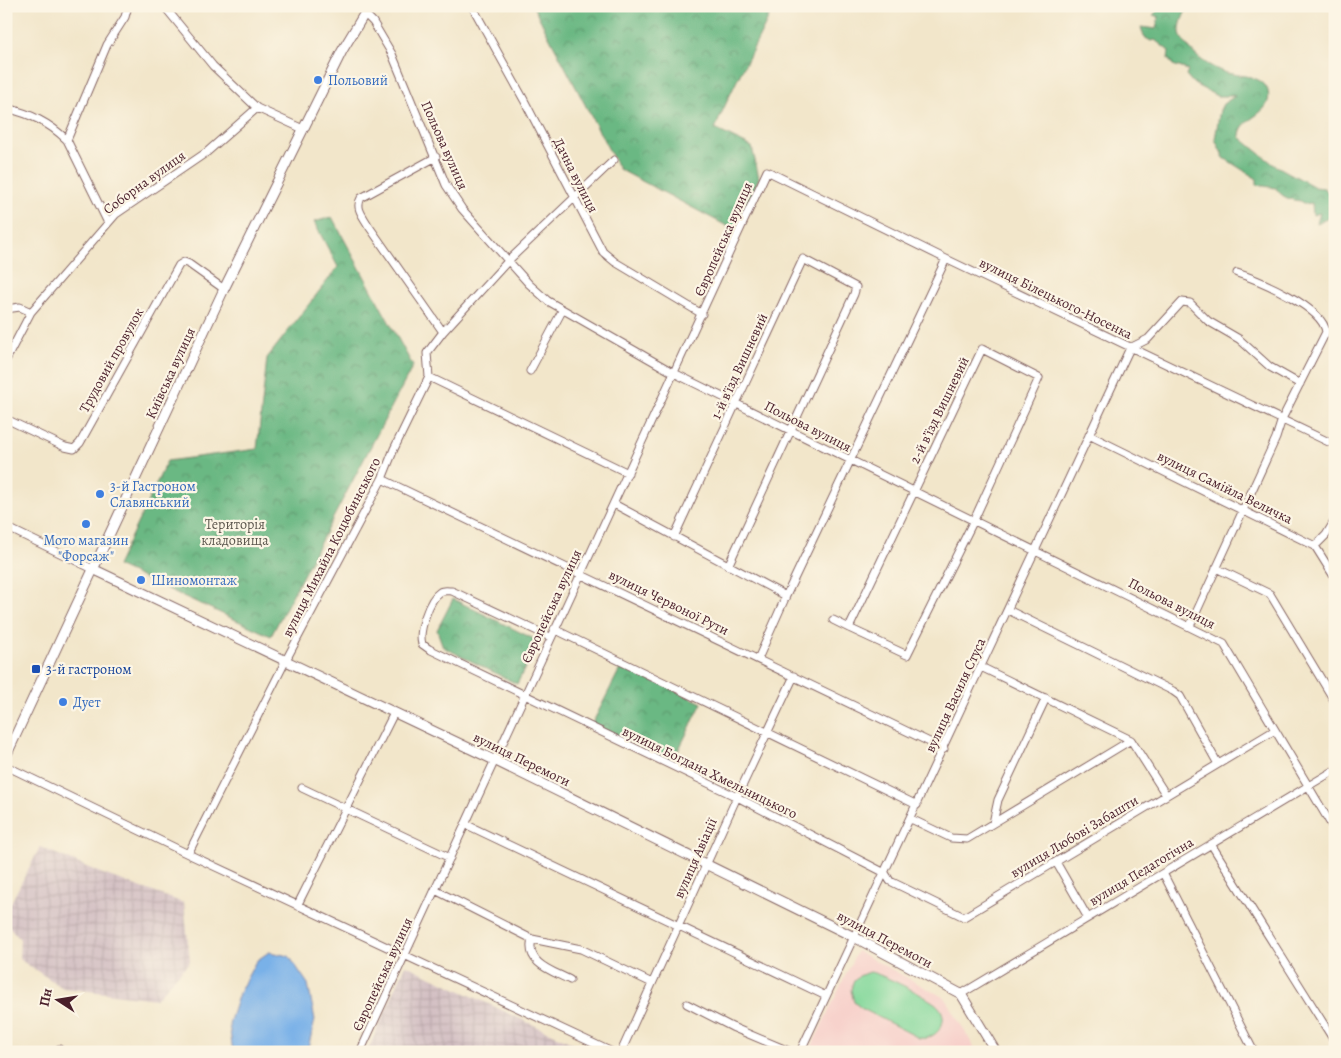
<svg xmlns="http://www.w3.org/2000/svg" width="1341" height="1058" font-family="Alegreya,serif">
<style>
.built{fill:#f7d0ca}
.industrial{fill:url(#industrial-grid)}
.grass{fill:#84d89b;stroke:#677c63}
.forest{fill:url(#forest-crowns);stroke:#5a6c57}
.water{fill:#79b1e8;stroke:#62688a}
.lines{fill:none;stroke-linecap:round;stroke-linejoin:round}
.minor-casing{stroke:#856563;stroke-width:9}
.tertiary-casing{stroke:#856563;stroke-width:11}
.minor{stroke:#fff;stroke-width:7}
.tertiary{stroke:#fff;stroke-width:9}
.shop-dot{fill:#3f7fe0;stroke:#fcf5e5;stroke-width:2}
.transit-dot{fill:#1a4fb4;stroke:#fcf5e5;stroke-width:2}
.labels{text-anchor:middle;stroke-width:4.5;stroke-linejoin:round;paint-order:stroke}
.shop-label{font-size:14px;fill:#366cbe;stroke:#fcf5e5;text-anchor:start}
.street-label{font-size:14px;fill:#4a1f2b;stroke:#fcf5e5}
.park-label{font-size:14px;fill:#5b564d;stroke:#fcf5e5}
.transit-label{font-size:14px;fill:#164399;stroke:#fcf5e5;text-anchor:start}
</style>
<defs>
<pattern id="industrial-grid" width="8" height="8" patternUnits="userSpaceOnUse" patternTransform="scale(1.25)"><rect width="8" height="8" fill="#d2bec2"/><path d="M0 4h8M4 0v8" fill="none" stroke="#b6a3a7"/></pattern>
<pattern id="forest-crowns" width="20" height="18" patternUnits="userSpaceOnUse" patternTransform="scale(1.25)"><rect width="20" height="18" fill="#6bb883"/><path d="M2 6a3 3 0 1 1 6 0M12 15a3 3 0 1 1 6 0" fill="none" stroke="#5a956b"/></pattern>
</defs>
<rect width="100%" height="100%" fill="#fcf5e5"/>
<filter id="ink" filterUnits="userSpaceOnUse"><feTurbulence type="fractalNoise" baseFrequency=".02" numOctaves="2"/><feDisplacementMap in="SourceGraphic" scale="10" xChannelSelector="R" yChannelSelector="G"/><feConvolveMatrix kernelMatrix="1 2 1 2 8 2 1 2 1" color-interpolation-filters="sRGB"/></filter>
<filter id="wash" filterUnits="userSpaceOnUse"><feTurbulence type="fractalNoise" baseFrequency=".0096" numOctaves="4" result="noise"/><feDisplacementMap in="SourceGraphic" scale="20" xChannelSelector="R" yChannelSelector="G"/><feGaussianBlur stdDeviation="1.12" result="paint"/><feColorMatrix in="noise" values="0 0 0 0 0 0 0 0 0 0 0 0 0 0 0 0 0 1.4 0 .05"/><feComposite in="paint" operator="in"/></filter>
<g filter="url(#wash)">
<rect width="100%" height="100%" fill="#f2e6ca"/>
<!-- built -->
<path class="built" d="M857,951l88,47 32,54h-168z"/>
<!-- industrial -->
<path class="industrial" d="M40,847l63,27 81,29 6,58 -34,38 -93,-11 -44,-29 1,-20 -14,-16v-11z
M406,965l168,79 -4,8h-203z"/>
<!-- grass -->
<path class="grass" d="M870,972c12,2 58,25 67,33 15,14 0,36 -18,33l-58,-30 -7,-6 -3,-12 2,-8 6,-6z"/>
<!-- forest -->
<path class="forest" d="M533,6h241c-19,42 -42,80 -59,123l37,18 7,31 -24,50 -8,-2 -108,-57z
M1162,6h26c-3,7 -9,18 -8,26 0,6 6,12 9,16 9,11 19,17 32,23 13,6 42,2 47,20 6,25 -29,25 -28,46l33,27 42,23 9,1 5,5 6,-1c0,20 2,24 -18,31l3,-10 -7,2 -1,-12 -8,1 -3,-3c-11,-1 -20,-4 -25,-13l-19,-3v-6l-33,-21 -9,-19 5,-29 3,-6 12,-8h-18l-23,-12 -8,-9 2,-5 -15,-5 -5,-6 1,-8 -14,-11 -4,1 -7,-4 -3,-10 15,2 3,-12 -6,-2z
M332,217l81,149 -142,270 -154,-70 50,-105 90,-12 10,-91 71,-91 -24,-45z
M453,599l85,42 -21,43 -74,-37 -6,-17z
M622,665l80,38 -30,60 -80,-39z"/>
<!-- water -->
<path class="water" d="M269,952l20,4 19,28 7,36 -8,32h-74l-4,-28 10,-31 17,-32z"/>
</g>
<g filter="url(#ink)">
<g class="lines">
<defs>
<path id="minor" d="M164,6l49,60 44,42 46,21
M472,6l52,94 79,152 12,10 87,52
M364,13l9,9 19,32 54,131 16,24 67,75 19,17 126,72 550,271 111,187
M6,108c25,6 42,14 61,32l41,83
M67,140l40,-95 18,-28 3,-11
M436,157l-75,41c-6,10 2,18 7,27l75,107
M6,309l14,-2 11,5
M982,349l57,29 -65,142 -67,135 -58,-27z
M6,360l25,-48 85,-98 91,-62 50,-44
M530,371l32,-60
M429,377l199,96
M6,419l59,28 9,2 6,-6 99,-178 5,-3 5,2 35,25
M1089,435l226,111 20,32
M382,479l562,270
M614,504l172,92 160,-337
M6,527l87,42
M674,537l129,-278 53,28 -2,7 -126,272
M1315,546l11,-11 9,-15
M1216,568l54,26 65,108
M1008,610l165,81 7,5 38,68
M833,620l16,8
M1190,626l86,-188 6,-19 44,-87c-3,-25 -67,-52 -89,-59
M554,629l363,176
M550,637l-98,-46c-4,0 -9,-1 -12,1 -11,7 -22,40 -18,52l7,5 308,148 148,76 5,8 74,36 311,-187
M758,659l28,-63
M981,667l150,73 35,55
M6,766l182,88 424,198
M302,788l148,70
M911,819l40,19 16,1 164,-99
M993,823l5,-23 48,-102
M465,824l361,172
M1211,844l124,198
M188,854l97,-192 97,-183 12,-30 35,-72 -2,-24 16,-21 65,-71 106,-101
M1056,862l32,56
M1163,873l91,179
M435,890l97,49 49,10 71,34
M297,906l97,-193
M532,939c-7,25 21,32 38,41
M961,994l374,-224
M687,1004l45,23 59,25
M59,1052v-3
M360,1052l407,-881 179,88 389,186
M621,1052l116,-255 57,-121
M800,1052l330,-704 18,-9 34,-37 8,1 18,18 31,18 31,28 30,17"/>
<path id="tertiary" d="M93,569l401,191 360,177 107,57 35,58
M6,756l218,-467 118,-238 27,-45"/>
</defs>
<!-- minor casing -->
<use href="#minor" class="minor-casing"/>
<!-- tertiary casing -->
<use href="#tertiary" class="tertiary-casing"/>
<!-- minor -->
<use href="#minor" class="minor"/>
<!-- tertiary -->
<use href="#tertiary" class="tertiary"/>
</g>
</g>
<!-- markers -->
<g class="shop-dot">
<circle cx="318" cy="80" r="5"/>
<circle cx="100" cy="494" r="5"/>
<circle cx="86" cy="524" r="5"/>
<circle cx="141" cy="580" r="5"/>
<circle cx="63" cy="702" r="5"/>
</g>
<rect class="transit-dot" x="31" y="664" width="10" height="10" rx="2.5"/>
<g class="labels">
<!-- shop labels -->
<g class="shop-label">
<text x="328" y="85">Польовий</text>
<text x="110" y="491">3-й Гастроном<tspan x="110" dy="16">Славянський</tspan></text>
<text x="86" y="545" text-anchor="middle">Мото магазин<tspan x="86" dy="16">"Форсаж"</tspan></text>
<text x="151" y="585">Шиномонтаж</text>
<text x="73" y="707">Дует</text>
</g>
<!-- street labels -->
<g class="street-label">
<text transform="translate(445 145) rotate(66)" y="5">Польова вулиця</text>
<text transform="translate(576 175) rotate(63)" y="5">Дачна вулиця</text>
<text transform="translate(144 182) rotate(-36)" y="5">Соборна вулиця</text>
<text transform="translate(723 239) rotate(-66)" y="5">Європейська вулиця</text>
<text transform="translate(1056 298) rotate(26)" y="5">вулиця Білецького-Носенка</text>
<text transform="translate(111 360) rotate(-61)" y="5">Трудовий провулок</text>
<text transform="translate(739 366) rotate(-65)" y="5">1-й в'їзд Вишневий</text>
<text transform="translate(170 373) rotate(-65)" y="5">Київська вулиця</text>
<text transform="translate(939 410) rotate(-64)" y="5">2-й вʼїзд Вишневий</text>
<text transform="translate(808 426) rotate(27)" y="5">Польова вулиця</text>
<text transform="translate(1225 487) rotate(26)" y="5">вулиця Самійла Величка</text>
<text transform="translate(331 547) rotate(-63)" y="5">вулиця Михайла Коцюбинського</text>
<text transform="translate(669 602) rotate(26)" y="5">вулиця Червоної Рути</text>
<text transform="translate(1172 603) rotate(27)" y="5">Польова вулиця</text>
<text transform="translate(551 606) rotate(-65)" y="5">Європейська вулиця</text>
<text transform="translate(955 695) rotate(-65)" y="5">вулиця Василя Стуса</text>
<text transform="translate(522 759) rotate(26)" y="5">вулиця Перемоги</text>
<text transform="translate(710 772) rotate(26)" y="5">вулиця Богдана Хмельницького</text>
<text transform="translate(1074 836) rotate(-31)" y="5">вулиця Любові Забашти</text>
<text transform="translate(695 858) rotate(-66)" y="5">вулиця Авіації</text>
<text transform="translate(1141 871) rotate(-31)" y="5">вулиця Педагогічна</text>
<text transform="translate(885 939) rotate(28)" y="5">вулиця Перемоги</text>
<text transform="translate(382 974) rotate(-65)" y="5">Європейська вулиця</text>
</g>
<!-- park labels -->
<g class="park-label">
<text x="235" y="529">Територія<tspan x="235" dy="16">кладовища</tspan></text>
</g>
<!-- transit labels -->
<g class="transit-label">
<text x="46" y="674">3-й гастроном</text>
</g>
</g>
<!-- margin -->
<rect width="1341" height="1058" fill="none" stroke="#fcf5e5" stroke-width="25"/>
<!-- north arrow -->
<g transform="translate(58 1000) rotate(282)" stroke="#fcf5e5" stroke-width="4" paint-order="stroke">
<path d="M0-4L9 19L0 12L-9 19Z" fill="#4a1f2b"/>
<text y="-8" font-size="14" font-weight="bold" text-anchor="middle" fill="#4a1f2b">Пн</text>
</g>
</svg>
